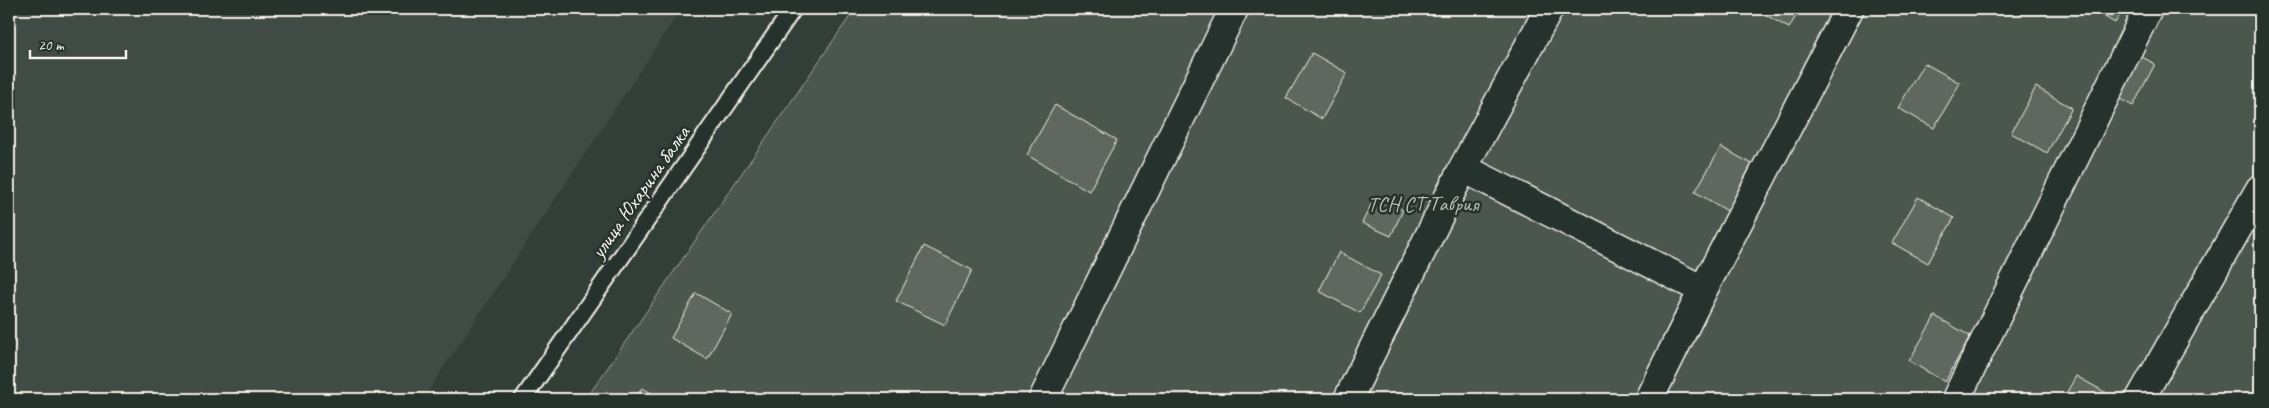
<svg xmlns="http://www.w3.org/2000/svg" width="2269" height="408" font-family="Caveat,sans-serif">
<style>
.built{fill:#404b44}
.green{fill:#4c564f;stroke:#a0a49c}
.building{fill:#5f6861;stroke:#f4f1e8}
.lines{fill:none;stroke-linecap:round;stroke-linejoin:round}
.lane-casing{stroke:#f4f1e8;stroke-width:20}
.street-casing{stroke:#f4f1e8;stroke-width:31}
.lane{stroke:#26332d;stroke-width:16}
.street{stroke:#26332d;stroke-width:28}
.labels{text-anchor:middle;stroke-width:5;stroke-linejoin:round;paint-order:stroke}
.street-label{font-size:21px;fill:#f4f1e8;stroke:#26332d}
.park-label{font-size:21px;fill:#b9bbb2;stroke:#26332d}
</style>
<rect width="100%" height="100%" fill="#323e38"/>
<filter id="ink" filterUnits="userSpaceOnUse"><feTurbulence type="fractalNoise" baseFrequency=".02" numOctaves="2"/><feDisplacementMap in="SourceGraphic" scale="10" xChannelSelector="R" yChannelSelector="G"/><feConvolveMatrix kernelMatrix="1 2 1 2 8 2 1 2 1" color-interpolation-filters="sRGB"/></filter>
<g filter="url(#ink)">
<!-- built -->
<path class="built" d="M9,9h672l-258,390h-414z"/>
<!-- green -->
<path class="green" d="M855,9h1405v390h-1674z"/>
<!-- building -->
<path class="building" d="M1755,9h45l-11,19z
M2091,9h32l-8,14z
M2131,51l24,13 -22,42 -24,-13z
M1312,53l35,20 -25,46 -36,-21z
M1924,63l36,20 -26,45 -36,-20z
M2036,87l36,21 -25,45 -36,-20z
M1055,105l62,35 -28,51 -62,-36z
M1721,147l36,20 -26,46 -36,-21z
M1375,197l28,13 -12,26 -29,-13z
M1918,197l36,21 -26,45 -36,-20z
M924,246l48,24 -27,55 -49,-24z
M1339,252l42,23 -21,38 -41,-22z
M696,293l36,21 -25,45 -36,-21z
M1935,316l35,20 -25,46 -36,-21z
M2076,376l36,20 -2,3h-47z
M642,388l19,10 1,1h-27z"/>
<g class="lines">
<defs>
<path id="lane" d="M523,399l270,-390"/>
<path id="street" d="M1463,168l240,122
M1043,399l191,-390
M1348,399l115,-231 86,-159
M1649,399l54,-109 146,-281
M1956,399l192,-390
M2140,399l120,-210"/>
</defs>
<!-- lane casing -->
<use href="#lane" class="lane-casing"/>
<!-- street casing -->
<use href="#street" class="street-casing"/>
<!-- lane -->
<use href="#lane" class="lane"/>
<!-- street -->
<use href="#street" class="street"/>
</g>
</g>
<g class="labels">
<!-- street labels -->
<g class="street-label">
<text transform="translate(640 192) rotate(-55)" y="7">улица Юхарина балка</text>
</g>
<!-- park labels -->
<g class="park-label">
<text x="1423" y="211">ТСН СТ Таврия</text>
</g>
</g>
<!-- margin -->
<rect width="2269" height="408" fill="none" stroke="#26332d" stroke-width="30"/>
<rect x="15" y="15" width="2239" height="378" fill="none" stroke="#f4f1e8" stroke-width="2" filter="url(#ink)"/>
<!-- scale -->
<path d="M30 50v8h96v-8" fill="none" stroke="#f4f1e8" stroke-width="2.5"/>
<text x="38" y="50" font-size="15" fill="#f4f1e8" stroke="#26332d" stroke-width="4" paint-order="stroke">20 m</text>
</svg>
